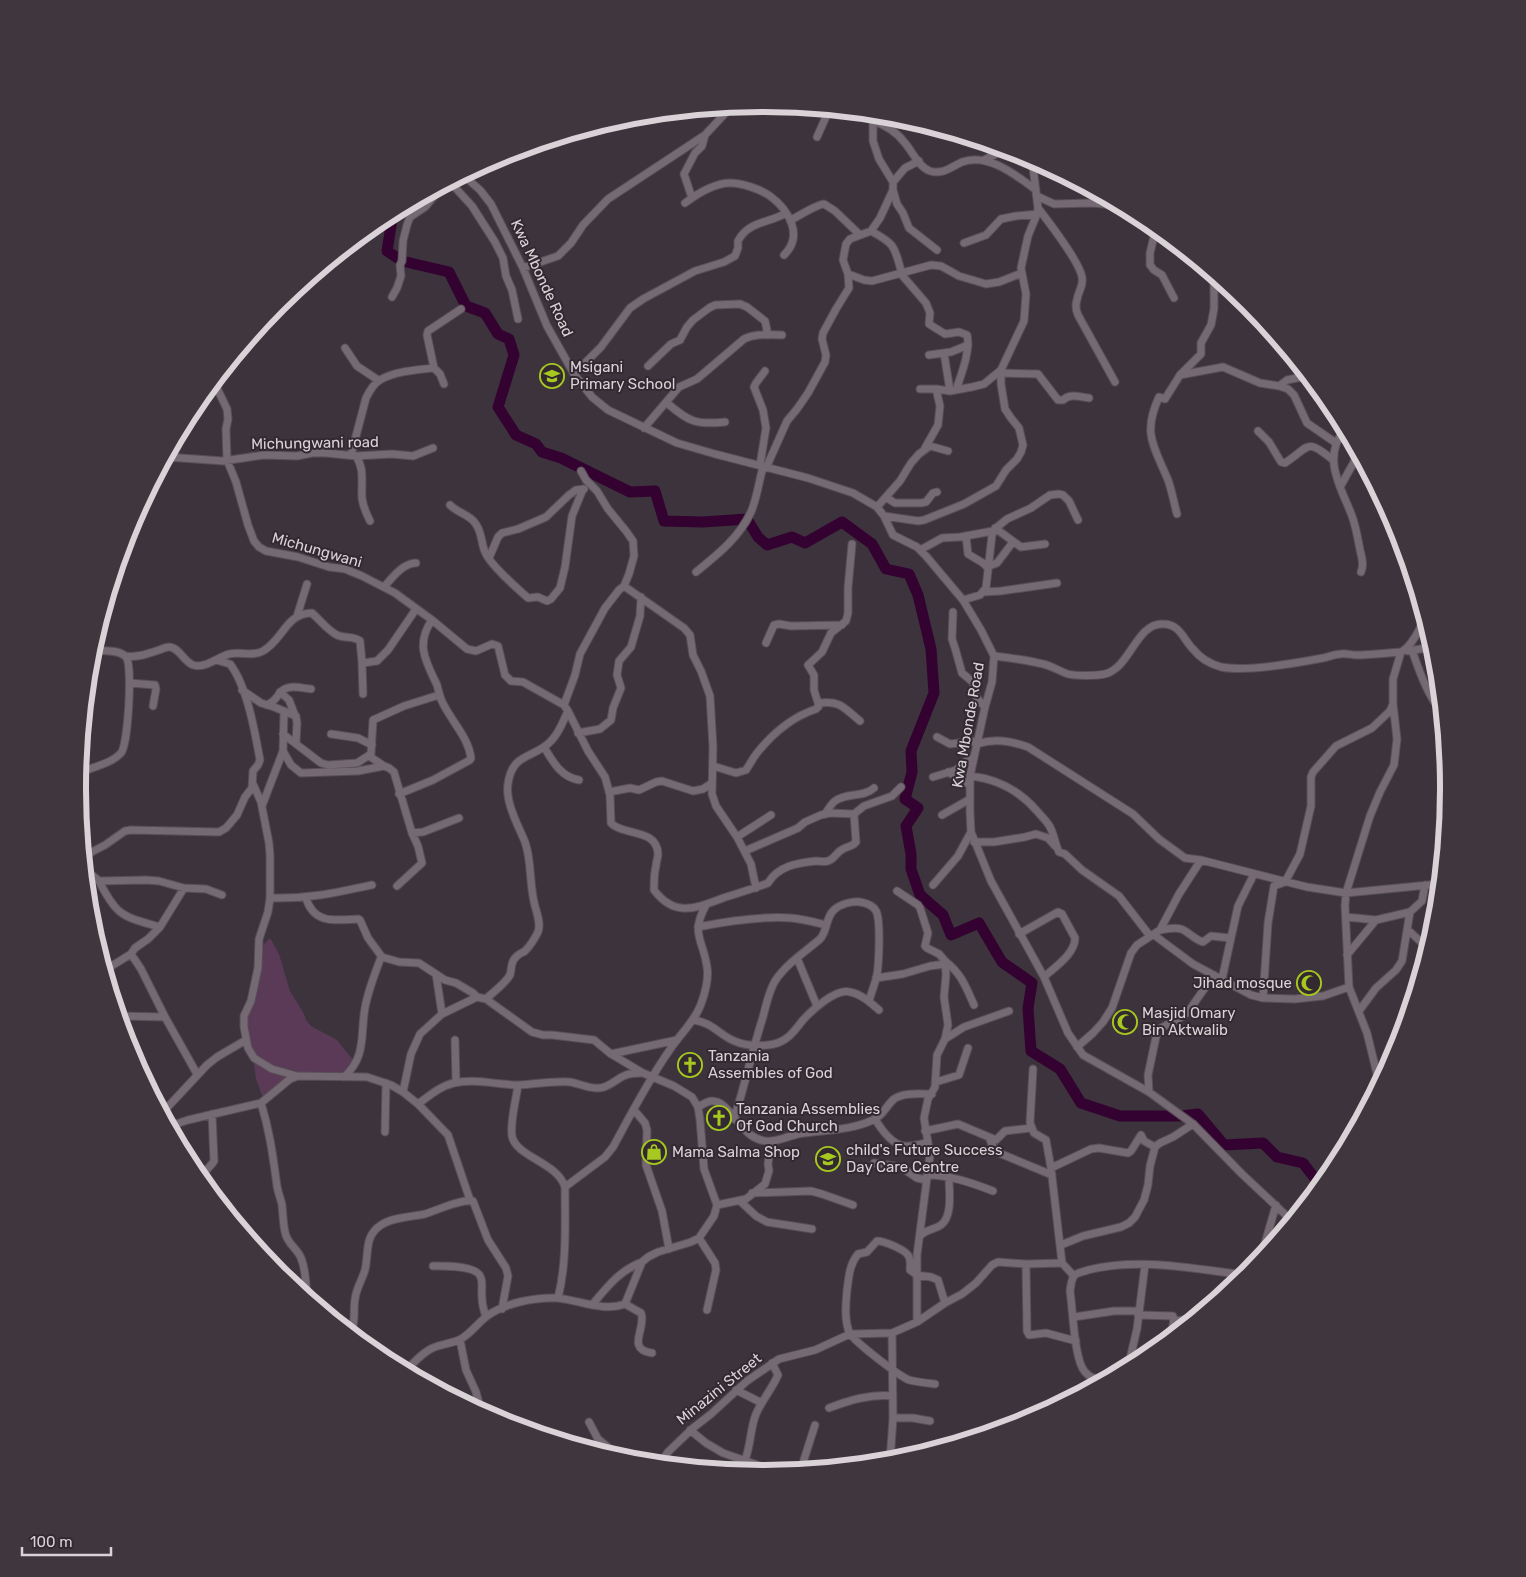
<svg xmlns="http://www.w3.org/2000/svg" width="1526" height="1577" font-family="Rubik,sans-serif">
<style>
.green{fill:#5a3a56}
.lines{fill:none;stroke-linecap:round;stroke-linejoin:round}
.river{stroke:#340231;stroke-width:11}
.minor-casing{stroke:#574f56;stroke-width:9}
.minor{stroke:#756973;stroke-width:7}
.labels{text-anchor:middle;stroke-width:4;stroke-linejoin:round;paint-order:stroke}
.street-label{font-size:15px;fill:#d9d3d8;stroke:#332931}
.poi-label{font-size:15px;fill:#d9d3d8;stroke:#332931;text-anchor:start}
.rim{fill:none;stroke:#d9d3d8;stroke-width:6}
</style>
<rect width="100%" height="100%" fill="#3d333c"/>
<!-- green -->
<path class="green" d="M270,938l9,16 11,37 14,23 2,6 5,6 26,14 16,20 -8,15 -39,-1 -43,24 -7,-19 -4,-28 -6,-23 11,-70 -2,-4z"/>
<g class="lines">
<!-- river -->
<path class="river" d="M393,213l-6,38 15,10 47,11 17,34 19,7 13,21 11,5 5,16 -16,52 18,28 20,9 6,8 19,6 69,34 25,-1 9,30 39,1 44,-3 11,18 9,8 25,-8 13,6 37,-21 30,22 14,25 23,5 9,21 13,54 3,44 -23,58 1,21 -7,27 13,9 -12,18 5,28v15l9,26 23,20 8,20 28,-12 23,39 30,21 -4,25 3,43 29,18 21,34 39,13h61l17,-2 26,31 39,-2 14,14 26,6 17,22"/>
<defs>
<path id="minor" d="M873,120c12,6 23,11 31,22 8,8 14,25 26,29 13,4 21,-4 32,-9 26,-10 55,14 74,28
M817,137l12,-27
M984,160l14,-7 5,-4
M463,175l17,15 11,14 32,64 24,58 27,48 18,23 16,13 69,33 38,11 93,24 45,15 24,14 7,9 9,19 24,12 9,9 37,44 18,30 13,26 -2,26 -7,25 -15,69v36l1,20 20,49 53,96 24,56 15,22 66,37 44,32 49,50 49,46
M450,182l22,24 23,36 8,16 3,18 6,14 6,29
M893,182l12,-14 14,-7
M893,190l4,14 6,9 6,15 28,22
M1037,196l17,8 38,-1 12,1 23,5
M692,198l-8,-24 11,-21 7,-7 3,-11
M685,203c12,-9 29,-20 45,-20 12,0 30,6 40,13 19,14 34,40 14,59
M1038,208c10,13 42,55 44,69 2,9 -4,14 -5,23 -2,5 -1,10 1,15l37,67
M791,220c8,-4 26,-16 33,-16l11,7 25,24
M1156,228l-6,25v12l4,5 8,5 12,23
M871,231c26,14 23,16 31,43
M964,243l22,-8 15,-16 15,-3 21,-2
M523,268l35,-12 13,-13 12,-18 25,-26 97,-64 27,-29
M848,274l16,6 8,1 59,-16 10,1 18,10 27,8 13,-2 23,-9
M901,274l25,29 4,10 -1,11 16,10 14,-2 8,3c4,15 -6,40 -11,55
M392,297l5,-9 4,-12 -1,-11 2,-4 1,-20 4,-16 3,-8 15,-10 17,-20
M345,348l12,18 21,14
M944,353l6,38
M929,355l22,-3 17,-7
M236,356l1,-1
M648,366l23,-22 9,-4 7,-13 6,-7 16,-12 6,-3 25,-1 7,3 18,14 3,14
M434,368l-7,-33 1,-4 33,-22
M1001,373l37,1 20,26h5c7,-7 17,-3 26,-2
M574,374l27,-27 29,-39 13,-9 52,-28 29,-9 11,-6 3,-8v-7c10,-20 32,-18 48,-28
M1180,375l43,-8 37,16 19,3 8,-6 20,-4
M214,382l13,27 1,10 -2,10 1,31 9,22 12,43 6,16 5,6 7,4 32,6 31,10 16,2 17,7 33,17 37,27 35,29 9,2 16,-7 6,2 7,29 6,6 12,1 41,23 4,6 20,40 17,26 5,18 1,28c12,13 46,5 47,31 0,4 -2,8 -2,12 -2,7 -2,16 -2,24 21,28 42,18 69,8 15,-5 30,-9 45,-15 10,-17 29,-20 48,-22 4,0 8,1 12,0 7,-2 8,-9 15,-12 5,-3 9,-2 13,-7l-2,-28
M1279,386l9,3 6,6 13,28 29,20
M920,389h16l14,2 22,-4 12,-3 17,-14 23,-49 2,-27 -5,-26 7,-32 9,-22 1,-6 -6,-49
M667,403c22,19 29,22 58,19
M644,428l35,-41 18,-8 47,-40c12,-6 25,-4 38,-4
M1345,429c-24,29 -4,58 7,87 4,11 6,23 8,34 2,8 4,15 1,22
M1258,431l11,11 12,20 4,1c25,-16 20,-26 48,-3
M925,448l13,-23 2,-19 -4,-17
M351,455l15,-57c3,-6 8,-15 14,-18 15,-9 37,-10 54,-12l6,6 4,10
M356,456c9,14 5,26 6,42 1,9 4,15 8,23
M167,457l56,4 41,-6 33,1 15,-3h14l30,3 36,-2 21,2 20,-8
M760,465l6,-37 -3,-18 -9,-23 2,-4 9,-12
M766,468l21,-47 10,-12 11,-16 17,-31 1,-7 -4,-16 1,-6 13,-24 13,-21 -1,-14 -5,-14 3,-16 4,-5 21,-8 9,-13 13,-28v-8l-14,-23 -6,-18v-21l-2,-6
M1340,487l18,-32
M887,498l8,5h26l5,-1 7,-9 4,-1
M450,505c8,8 20,10 25,18 7,8 6,20 10,29 5,13 32,36 43,46l10,-1 9,4 4,-2 9,-11 5,-21 7,-51 11,-27
M877,507l23,-26 11,-18 8,-9 11,-8 18,5
M1177,514c-3,-11 -5,-23 -9,-34 -14,-34 -26,-46 -9,-83l6,2 15,-24 21,-21v-11l10,-18 3,-16v-33
M884,516l34,5 6,-1 40,-16 32,-18 10,-16 11,-11 4,-7 2,-7 -4,-17 -8,-10 -6,-9 -4,-25v-14
M995,528l26,19 24,-3
M966,536l2,18 15,9 5,5
M920,550l22,-12 18,-1 33,-6
M489,558l9,-21 4,-4 16,-4 28,-12 23,-22 7,-5 8,-1
M989,566l8,-3 16,-21
M696,572c21,-17 43,-34 55,-60 6,-14 8,-31 12,-45
M624,586l60,42 6,7 3,20 8,16 9,25 3,51 -1,47 4,12 21,31 14,27 5,24
M384,587c8,-9 19,-24 32,-24
M983,592l18,-1 56,-8
M963,600l17,-5 6,-7 6,-53 4,-7 11,-9 24,-11 19,-13 9,-1 4,1 6,6 9,19
M953,612l-1,27 3,9 7,25 12,10c-2,11 4,17 11,24
M297,616l10,-32
M766,643l8,-18 5,-1 12,2 51,-1
M1412,650c5,15 17,51 29,59
M1408,651l25,-4
M125,656c11,2 23,-2 34,-6 3,-1 7,-3 10,-3 10,0 15,15 24,18 12,4 25,-8 36,-11 11,-3 24,3 34,-3 20,-11 23,-38 49,-38 8,7 15,17 25,22 7,4 16,0 23,6l2,21 1,32
M994,656c17,2 33,4 49,8 9,2 16,7 25,10 7,2 29,2 37,0 26,-7 31,-51 58,-50 17,0 20,15 30,25 7,9 17,15 28,18 26,5 76,-4 102,-9 6,-1 12,-4 18,-4 5,-1 10,1 15,1 15,0 30,-2 45,-3
M363,663l14,-2 11,-11 28,-41
M130,683l25,2 1,4 -3,17
M242,690l19,13 13,4 22,9 1,7 -1,20
M280,692l9,8 7,18
M819,703c21,-3 25,5 41,18
M267,705c6,-3 9,-6 12,-11 8,-11 21,-6 32,-5
M564,705l11,-30 5,-21 25,-46 14,-18 5,-4 5,-12 5,-18 -1,-15 -7,-10 -18,-22 -11,-18 -11,-11 -5,-9
M578,733l22,-4 11,-9 2,-12 8,-20 -4,-13 2,-14 12,-14 9,-31 1,-19
M283,734l38,29 7,2 29,-2 14,-9 2,-34 31,-14 35,-11
M331,734l27,4 14,7
M937,737l13,7 28,-3
M977,744c18,-6 33,-3 51,3l105,67 26,25 26,19 16,2 106,27 39,6 93,-9
M544,747c9,15 17,30 35,33
M283,751l8,14 10,8 57,-2 26,-5 5,2 5,4 2,7 16,54 11,-1 36,-14
M369,756l15,10
M713,766l23,7 10,-3c4,-6 7,-12 11,-17 16,-20 35,-36 59,-44l3,-3 -5,-16v-15l-6,-10 14,-13 9,-19 15,-12 2,-8v-25l4,-44
M948,772l22,13
M79,773c13,-6 32,-9 42,-20 7,-8 12,-88 5,-96 -7,-8 -24,-6 -34,-7
M970,776c28,3 49,14 67,35 4,5 10,10 13,16 4,7 5,17 9,25l6,2 17,16 37,26 31,40
M933,777l23,-7 9,-8 9,-5
M253,784l8,18 8,41 1,12v43l-2,14 -9,27 -1,29 -7,33 -7,15v11l4,21 6,10 18,11 25,7
M609,792l21,-4 9,2 17,-8 6,-1 31,10 10,-2 9,-6
M399,794l34,-14 37,-20 1,-2c-2,-16 -12,-28 -20,-41 -4,-6 -9,-14 -11,-21 -1,-3 -2,-7 -3,-11 -11,-23 -22,-41 -5,-65
M262,806l21,-55 1,-39
M825,814c3,-4 6,-10 10,-13 12,-9 28,-3 39,-13
M942,815l28,-16
M737,837l34,-22
M974,842h20l31,-5 11,-3 12,4 7,8
M745,851l53,-23 7,-6 16,-7 9,-2 24,1 10,-8 28,-10 9,-9
M84,856l21,-11 20,-14 6,-1 88,2 7,-4 11,-13 8,-18 7,-9 1,-17 5,-6 2,-5c-5,-28 -13,-74 -30,-96l-14,-4
M86,870l13,11 47,-1 13,1 25,7 22,1 16,6
M99,881c5,10 11,22 20,30 11,9 27,12 41,16
M933,885l25,-29 13,-24
M397,886l25,-23 -4,-17 -6,-13
M897,891l21,14 2,3 8,25 -3,13 2,2 12,6 6,7 1,14 -2,22 4,28 -3,14 -8,16 -2,32 -7,12 -4,19 6,37 -13,100v67
M270,898c38,1 65,-5 102,-13
M306,898c8,27 30,22 52,21l2,1 8,18 14,19
M1346,917l30,3 34,-8 12,-11 3,-16
M698,927c30,-6 62,-11 93,-9 12,1 23,4 35,7
M1160,930c7,-1 15,-3 21,-1 8,3 14,11 22,13l8,-6 19,2
M1408,930l13,12 6,8
M1019,934l39,-22 4,2 13,24c0,16 -20,29 -31,39
M1154,935l39,29 58,31 12,3 32,1 28,-3 26,-9
M131,954l10,15 24,48 32,57
M1347,955l29,-35
M797,958l20,48
M945,961c16,12 21,26 29,44
M105,970l26,-16 4,-6 13,-9 12,-12 24,-39
M436,974l6,40
M876,978l27,-4 27,-8 15,-2
M1222,979l16,-73 16,-32
M1263,998l5,-75 6,-37 11,-4 15,-28 11,-48v-29l2,-5 23,-26 36,-18 18,-17 3,-7v-25l8,-27c10,-5 20,-24 23,-34
M486,999c7,-7 19,-15 24,-24 2,-6 0,-13 6,-18 2,-3 6,-4 9,-6 5,-5 10,-13 13,-19 3,-8 -1,-18 -3,-26 -6,-21 -3,-45 -10,-64 -7,-17 -20,-40 -17,-58 4,-32 26,-25 43,-43 9,-9 12,-20 17,-30
M1359,1011l17,-23 20,-18 6,-9 8,-49
M119,1016l46,1
M693,1020c19,3 21,10 37,19 13,7 30,8 44,5 14,-3 21,-14 29,-24 9,-10 33,-32 47,-28 11,2 21,11 29,18
M945,1039l19,-12 45,-16
M455,1040l1,42
M1077,1047l16,-14 10,-11 9,-14 19,-55 6,-8 23,-15 19,-36 22,-34
M611,1054l66,-14
M1033,1069l-3,54 4,10 12,7 5,28 11,95
M344,1077c23,-21 16,-42 21,-69 3,-17 9,-32 15,-48l2,-3 17,5 20,1 26,17 11,3 17,10 4,4
M936,1082l23,-7 9,-27
M1379,1082l-12,-49 -18,-46 -4,-81 1,-13 24,-77 10,-24 14,-27 3,-26 -4,-35
M518,1085c-2,16 -8,35 -6,51 4,21 45,26 53,51 0,38 2,75 -7,111
M403,1092l8,-38 9,-20 22,-20 35,-17 9,2 46,33 11,3h9l42,5 17,14 32,19 31,13 18,11 6,10 2,13 4,49 13,36 -3,11 -15,22 -8,4 -33,10 -10,5 -6,5 -17,42c-22,8 -46,-4 -68,-6 -22,-1 -52,5 -70,18 -9,7 -16,17 -26,23 -8,4 -17,5 -26,8 -11,4 -21,15 -29,24
M1149,1092l-1,-17 8,-38 3,-8 21,-11 8,-6 26,-37
M261,1103c9,29 12,54 16,83 1,7 4,13 5,19 1,9 1,18 3,27 2,12 12,16 16,26 5,12 5,26 6,39
M418,1104c11,-8 22,-18 36,-21 20,-5 44,2 65,2 17,-1 33,-4 50,-3 10,1 20,7 30,6 10,0 18,-10 27,-13 5,-2 10,-2 15,-2
M698,1107c4,-2 9,-6 14,-6 21,0 28,43 60,40 9,-1 17,-5 26,-7 25,-4 51,-3 75,-14 10,-4 13,-14 21,-21 10,-7 26,-5 38,-5
M634,1110l11,13 2,7 -1,35 16,46 7,38
M163,1112l44,-47 10,-8 29,-17
M734,1119c11,-34 18,-68 29,-102 3,-12 6,-26 12,-36 11,-17 30,-29 45,-42 8,-8 5,-22 15,-30 6,-5 17,-8 25,-7 6,1 13,3 16,9 5,9 3,57 0,68 -2,7 -5,15 -7,22
M875,1119c6,10 16,25 29,27 7,1 17,-2 24,-4
M170,1126l18,-6 73,-17 29,-24 8,-3 69,1 24,8 12,7 15,12 30,31 22,65
M925,1131l33,-7 38,16 9,-9 26,-3
M385,1132l1,-49
M989,1137l3,8 7,8 53,22
M874,1163l27,4 16,11 9,2
M1051,1168l40,-19 8,-1 29,5 3,-2 10,-16 3,6 11,6
M927,1175c23,0 45,8 66,16
M201,1179c3,-9 9,-11 13,-18l-2,-47
M565,1187l40,-30 8,-10c18,-33 35,-66 56,-96 10,-16 25,-28 32,-47 4,-10 8,-26 6,-37 -4,-28 -17,-33 -1,-62
M752,1193l59,-2 11,3 31,11
M740,1201l16,15 11,6 45,7
M717,1205l29,-6 19,-15 4,-13 -1,-7 3,-23
M920,1236c6,-7 14,-6 21,-11 12,-9 8,-34 8,-47
M699,1238l16,25 1,7 -9,40
M1061,1245l22,-9 38,-9 8,-4 6,-6 9,-17 4,-15 2,-19 5,-19 5,-4 13,-6 20,-13
M1261,1257l15,-52
M1026,1264l1,67 2,4 17,-2 30,8
M433,1266c11,0 45,-1 48,12 2,6 0,13 1,20 0,6 2,13 4,19
M916,1274l-6,-4c0,-4 1,-9 -1,-13 -2,-7 -25,-16 -32,-16l-10,11 -9,2c-9,11 -9,23 -11,36 -1,14 -3,28 2,42 3,8 50,44 60,48 8,2 17,3 26,4
M916,1275l15,2 7,3 7,23
M625,1304l16,9c6,15 -16,36 11,40
M592,1305c15,-18 28,-35 50,-43
M1138,1315l35,1c2,8 -2,19 -8,25
M1074,1317l40,-6h24
M1174,1321l18,-2
M351,1333c5,-12 2,-22 4,-34 1,-10 7,-19 10,-29 4,-17 -1,-34 16,-45 12,-8 30,-8 44,-11 13,-4 35,-15 48,-13l15,39 18,28 2,8 -6,33
M460,1340l6,30 10,22 5,19
M1128,1367l9,-38 8,-64
M1103,1380c-7,-1 -13,-2 -18,-8 -11,-12 -12,-62 -15,-81 1,-5 1,-11 4,-15 3,-4 10,-4 14,-6 52,-13 106,-1 158,5
M736,1390l26,13
M829,1408c21,-8 41,-14 63,-12
M893,1418h20l17,3
M589,1422l9,17 23,19
M690,1430l16,13 17,10 52,18
M745,1460c6,-15 5,-31 11,-46 6,-14 16,-25 22,-39l-6,-12
M890,1461l3,-43 -1,-85
M660,1464l8,-12 25,-24 18,-14 36,-33 32,-22 36,-9 35,-16 42,-1 25,-11 28,-19 17,-9 14,-11 16,-18 6,-3 28,2 36,-1 12,13
M801,1469l14,-44
M773,1473c11,-7 18,-9 30,-3"/>
</defs>
<!-- minor casing -->
<use href="#minor" class="minor-casing"/>
<!-- minor -->
<use href="#minor" class="minor"/>
</g>
<!-- icons -->
<defs>
<symbol id="school-ring" viewBox="-11 -11 22 22"><circle r="9.5" fill="#332931" stroke="#a7c81f" stroke-width="1.5"/><path d="M0-5L7-2L0 1L-7-2ZM-4 1L0 2.5L4 1V4Q0 6-4 4Z" fill="#a7c81f"/></symbol>
<symbol id="mosque-ring" viewBox="-11 -11 22 22"><circle r="9.5" fill="#332931" stroke="#a7c81f" stroke-width="1.5"/><path d="M3.5-4.9A6 6 0 1 0 3.5 4.9A5 5 0 1 1 3.5-4.9Z" fill="#a7c81f"/></symbol>
<symbol id="church-ring" viewBox="-11 -11 22 22"><circle r="9.5" fill="#332931" stroke="#a7c81f" stroke-width="1.5"/><path d="M-1.2-6h2.4v3.5h3.3v2.4h-3.3V6h-2.4V-.1h-3.3v-2.4h3.3Z" fill="#a7c81f"/></symbol>
<symbol id="shop-ring" viewBox="-11 -11 22 22"><circle r="9.5" fill="#332931" stroke="#a7c81f" stroke-width="1.5"/><path d="M-5-2.5h2.3a2.7 3.5 0 0 1 5.4 0H5L5.5 6h-11ZM-1.5-2.5h3a1.5 2.3 0 0 0-3 0Z" fill="#a7c81f"/></symbol>
</defs>
<g fill-rule="evenodd">
<use href="#school-ring" x="538" y="362" width="28" height="28"/>
<use href="#mosque-ring" x="1295" y="969" width="28" height="28"/>
<use href="#mosque-ring" x="1111" y="1008" width="28" height="28"/>
<use href="#church-ring" x="676" y="1051" width="28" height="28"/>
<use href="#church-ring" x="705" y="1104" width="28" height="28"/>
<use href="#shop-ring" x="640" y="1138" width="28" height="28"/>
<use href="#school-ring" x="814" y="1145" width="28" height="28"/>
</g>
<g class="labels">
<!-- street labels -->
<g class="street-label">
<text transform="translate(542 278) rotate(65)" y="5">Kwa Mbonde Road</text>
<text transform="translate(315 443) rotate(-1)" y="5">Michungwani road</text>
<text transform="translate(317 550) rotate(16)" y="5">Michungwani</text>
<text transform="translate(968 725) rotate(-80)" y="5">Kwa Mbonde Road</text>
<text transform="translate(719 1389) rotate(-39)" y="5">Minazini Street</text>
</g>
<!-- poi labels -->
<g class="poi-label">
<text x="570" y="372">Msigani<tspan x="570" dy="17">Primary School</tspan></text>
<text x="1292" y="988" text-anchor="end">Jihad mosque</text>
<text x="1142" y="1018">Masjid Omary<tspan x="1142" dy="17">Bin Aktwalib</tspan></text>
<text x="708" y="1061">Tanzania<tspan x="708" dy="17">Assembles of God</tspan></text>
<text x="736" y="1114">Tanzania Assemblies<tspan x="736" dy="17">Of God Church</tspan></text>
<text x="846" y="1155">child's Future Success<tspan x="846" dy="17">Day Care Centre</tspan></text>
<text x="672" y="1157">Mama Salma Shop</text>
</g>
</g>
<!-- crop -->
<path d="M0 0H1526V1577H0ZM762 112H764A676 676 0 0 1 1440 788V789A676 676 0 0 1 764 1465H762A676 676 0 0 1 86 789V788A676 676 0 0 1 762 112Z" fill="#40373e" fill-rule="evenodd"/>
<path class="rim" d="M762 112H764A676 676 0 0 1 1440 788V789A676 676 0 0 1 764 1465H762A676 676 0 0 1 86 789V788A676 676 0 0 1 762 112Z"/>
<!-- scale -->
<path d="M22 1547v8h89v-8" fill="none" stroke="#d9d3d8" stroke-width="2.5"/>
<text x="30" y="1547" font-size="15" fill="#d9d3d8" stroke="#332931" stroke-width="4" paint-order="stroke">100 m</text>
</svg>
